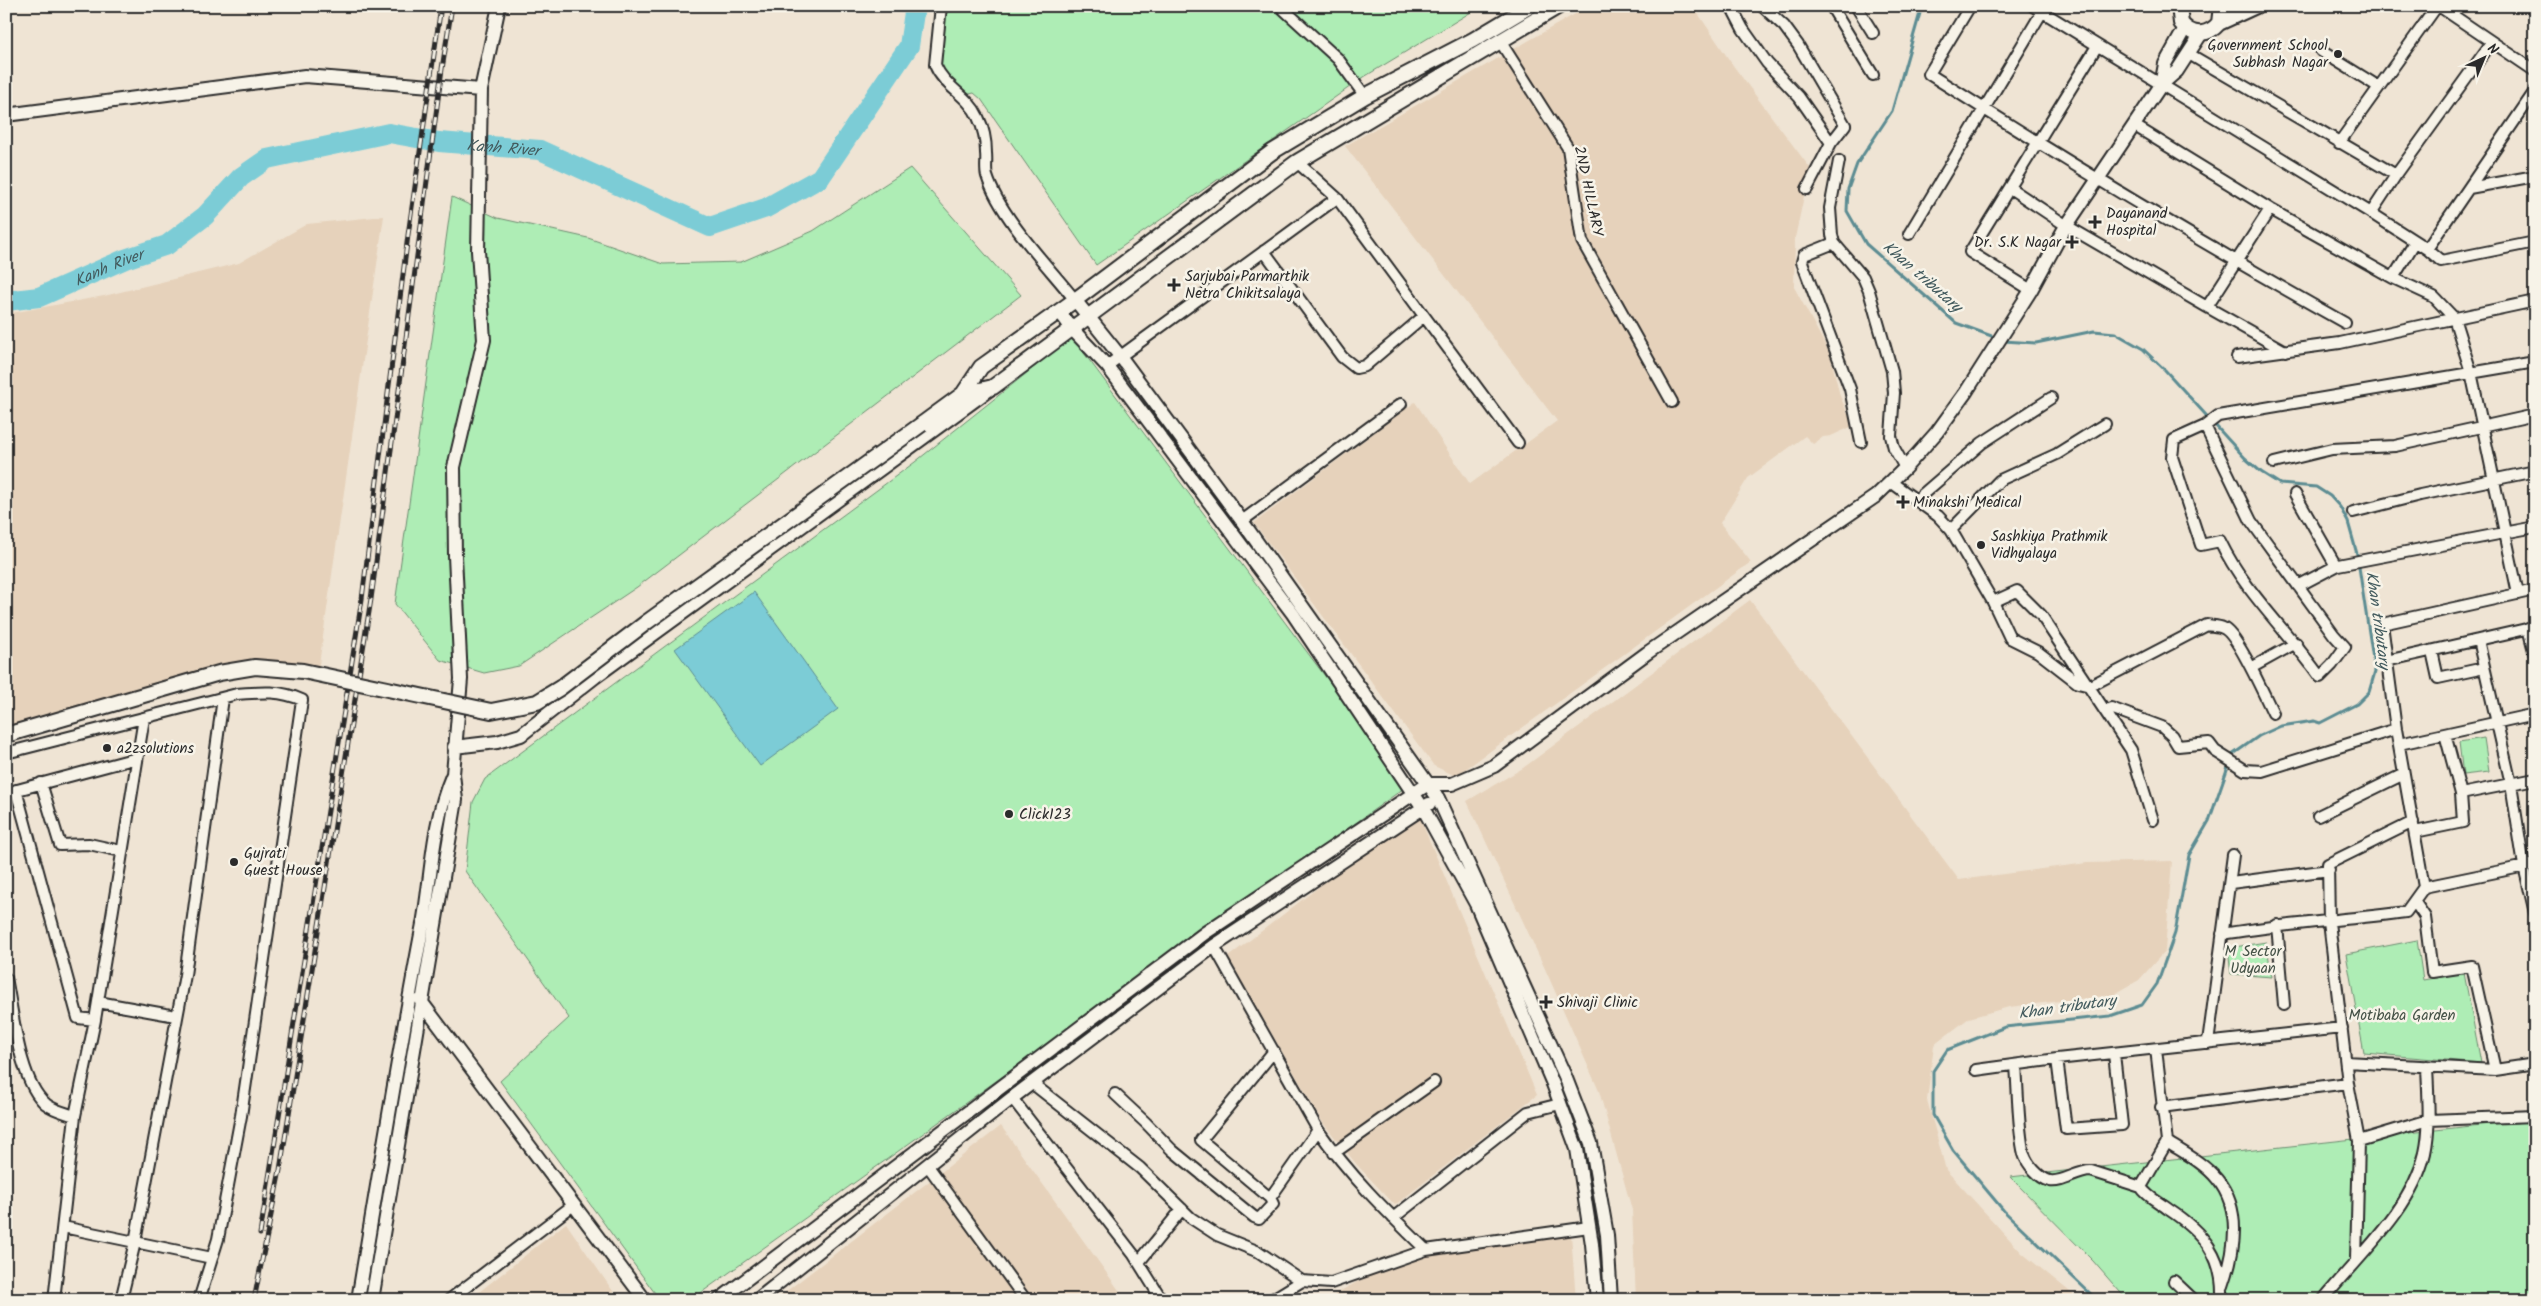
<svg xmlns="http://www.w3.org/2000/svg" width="2541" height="1306" font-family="Kalam,sans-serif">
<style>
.built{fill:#e6d2bb}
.green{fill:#aeedb5;stroke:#6c8c70}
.water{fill:#7cccd6;stroke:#5c8c92}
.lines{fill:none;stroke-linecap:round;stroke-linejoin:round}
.stream{stroke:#5c8c92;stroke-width:3}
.river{stroke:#7cccd6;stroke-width:20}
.minor-casing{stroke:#2b2b2b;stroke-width:14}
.tertiary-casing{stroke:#2b2b2b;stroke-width:16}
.secondary-casing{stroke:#2b2b2b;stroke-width:18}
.minor{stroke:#f7f3e8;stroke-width:10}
.tertiary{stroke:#f7f3e8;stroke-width:12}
.secondary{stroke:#f7f3e8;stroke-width:14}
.rail-casing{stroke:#2b2b2b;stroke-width:5}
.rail{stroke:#f7f3e8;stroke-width:3;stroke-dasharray:9;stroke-linecap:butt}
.secondary-bridge-casing{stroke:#2b2b2b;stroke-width:18;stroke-linecap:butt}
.secondary-bridge{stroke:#f7f3e8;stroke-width:14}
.poi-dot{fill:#2b2b2b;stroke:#f7f3e8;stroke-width:2}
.labels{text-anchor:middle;stroke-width:5;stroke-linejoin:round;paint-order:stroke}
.poi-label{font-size:15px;fill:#2b2b2b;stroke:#f7f3e8;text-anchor:start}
.street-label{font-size:15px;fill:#2b2b2b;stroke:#f7f3e8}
.park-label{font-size:15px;fill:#455247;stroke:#f7f3e8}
.water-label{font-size:16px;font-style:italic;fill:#435b5e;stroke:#f7f3e8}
</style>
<rect width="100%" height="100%" fill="#efe4d4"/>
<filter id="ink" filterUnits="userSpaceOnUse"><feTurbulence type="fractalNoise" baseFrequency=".02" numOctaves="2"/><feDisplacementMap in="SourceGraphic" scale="10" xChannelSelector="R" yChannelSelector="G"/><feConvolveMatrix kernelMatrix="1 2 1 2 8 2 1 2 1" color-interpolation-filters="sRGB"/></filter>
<g filter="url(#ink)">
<!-- built -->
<path class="built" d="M1589,6h104l39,58 78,104 -15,70 -1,49 36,67 10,42 13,30 -22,10 -8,1 -10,7 -8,-8 -57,42 -28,45 31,39 -295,214 -22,-10 -180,-243 161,-121 55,82 87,-63 -212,-275z
M384,216l-66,455 -36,-8h-46l-230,64v-413l98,-18 135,-33 68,-39z
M1750,600l209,280 128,-17 85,-2 -7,90 -26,29 -26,15 -104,12 -40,11 -35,27 -7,55 19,70 76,83 58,47h-444l-4,-90 -33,-119 -53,-120 -79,-170 56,-33z
M1417,811l120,284 -142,110 -38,-40 -34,-42 -95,-166z
M1001,1126l125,174h-351z
M566,1223l53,77h-150z
M1571,1234l5,66h-242l1,-6 81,-44z"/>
<!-- green -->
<path class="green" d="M941,6h540l-117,71 -268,188 -115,-166 -7,-6 -9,2 -27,-17z
M910,168l111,127 -384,292 -118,79 -35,7 -44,-13 -45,-56 57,-407 46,21 90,20 75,26 78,-2 72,-31z
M1072,337l335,449 -716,514h-31l-160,-219 69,-63 -104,-147 8,-69 12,-23 430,-317z
M2484,738l5,34 -26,3 -4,-33z
M2417,940l6,40 41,-7 17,90 -117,-10 -18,-99z
M2266,942l6,35 -41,-3 -3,-26z
M2535,1119v181h-408l-34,-39 -83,-84z"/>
<!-- water -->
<path class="water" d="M754,592l84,117 -78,57 -85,-117z"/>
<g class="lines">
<!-- stream -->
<path class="stream" d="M1922,6l-30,105 -35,53 -9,25 -1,22 19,33 90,79 41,15
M2003,341l33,2 58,-12 21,2 28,16 22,21 80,88 16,14 19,12 36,3 14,9 10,11 8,15 9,32 18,118 -6,20 -12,12 -37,19 -6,-2 -33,5 -22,10 -27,19 -23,66 -20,34 -14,78 -18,51 -15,21 -32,11 -105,11 -58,23 -14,21v44l20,35 51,61 93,89"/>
<!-- river -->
<path class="river" id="s1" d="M6,301l33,-4 86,-38 42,-14 38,-29 36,-39 26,-18 122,-26 50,9 101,8 170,77 56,-19 54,-30 89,-132 6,-40"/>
<defs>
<path id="minor" d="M941,6l-6,59c9,22 33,30 43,52 6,12 8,23 8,36 1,8 -1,17 1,23 13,41 61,90 88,124
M1280,6l58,53 27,37
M1731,6l12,23 24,34 32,34 32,46
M1762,6l22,20 14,19 47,80 -14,18 -24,46
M1831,6l42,69
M1856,6l17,27
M1970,6l-41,68c136,87 275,170 416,249
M2033,6l338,207 56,36 14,12 94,-19
M2439,6l96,65
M1500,41l68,107 14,93 90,161
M2321,51l58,36
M2189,54l207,121
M2135,126l135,83 123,69 22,-36
M2339,143l98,-137
M1839,161l-9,47 2,27 2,8 29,34 6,14 23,80 2,22 -3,43 3,12 11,20
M1297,162l40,36 181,245
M2010,188l57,38 140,81 63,-98
M2469,188l66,-12
M2371,213l25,-38 96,-133
M1909,234l133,-222
M1834,243l-30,12 -2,7 48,127 11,53
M2427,249l108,-158
M1264,251l78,106 14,11 9,-2 59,-50
M2393,278l41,19 20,21 17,54 47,222
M2031,290l-61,-38 127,-206
M2207,307l78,44
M2237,357l103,-14 195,-42
M1107,366l230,-168
M2205,426l46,95 83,114 11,12 -13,18 -12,12c-32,-46 -75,-84 -100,-136l-19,4 -29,-88 2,-17 31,-14 13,-10 317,-54
M2274,463l58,-14 63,-3 140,-31
M1891,482l47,34 13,14 42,72 17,36 28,14 40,31 12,3 117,-61c5,1 11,1 16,3 14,5 42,69 50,85
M2295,494l41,72
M1916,500l66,-57 69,-45
M2353,512l67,-17 115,-24
M1242,521l159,-117
M1951,530l49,-50 57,-26 48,-30
M2298,586l40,-21 197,-38
M1993,602l24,-11 24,24 90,135 22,70
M2528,628l7,27
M2478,640l33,144 13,82 11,47
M2432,651l6,27 46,-10
M2386,661l149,-34
M2251,668l45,-25
M2107,710l4,-2 51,19 10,9 6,10 31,-3 6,8 30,19 17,1 134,-42
M2399,744l136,-30
M6,753l231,-59c24,-2 43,-4 65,6l-61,416 -23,123 -19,61
M41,783l19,62 29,-1 32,7
M16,790l62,228 17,2
M6,793l131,-35
M2461,794l74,-15
M2318,816l86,-42
M2415,832l48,-10 -2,-28 -16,-60
M2231,883l98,-13
M2424,887l111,-23
M2414,901l11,16 7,55 40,-6 23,104
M2277,925l7,80
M2222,934c61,-10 123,-14 184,-22l18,-25 -28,-158 -14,-105 153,-34
M1214,946l104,184c32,46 68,81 108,120
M6,978c7,33 13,104 40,126 7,6 20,9 29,12
M98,1002l78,14
M2208,1043l25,-188
M2156,1049l11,93 -26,45c6,10 18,15 27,22 35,23 56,47 54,91
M1274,1051l-73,89 69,58 48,-68
M2057,1059l9,70 56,-4 -8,-71
M2346,1062l149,8 40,-6
M2016,1065c2,26 2,65 8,89 3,10 15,24 26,27 13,2 27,-10 41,-10l50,16
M1976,1070l81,-11 285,-31
M1033,1084l107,84 51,50 26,17 42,17 43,29 29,2 95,-33 163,-23
M1115,1094l31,29 26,27 82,67 5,2 14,-15 -3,-6
M1012,1098l122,157 28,45
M2161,1107l187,-24
M2359,1141l70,-21 106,-4
M2167,1142c17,11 37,21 50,37 25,30 18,73 6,107
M1334,1153l100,-71
M928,1166l97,133
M1393,1218l135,-106 32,-8
M63,1227l149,31
M2356,1260l3,-119 -11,-58 -19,-161 -1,-58 85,-42
M1139,1262l43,-53
M2174,1281l20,19
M54,1300l21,-184 20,-96 49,-302
M121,1300l14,-58 50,-267 38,-277
M449,1300l123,-94
M1271,1300l31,-19
M2323,1300c36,-45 88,-89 102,-147 6,-28 3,-58 2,-87"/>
<path id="tertiary" d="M2161,85l4,-21 20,-36
M6,115l299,-39 176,14
M1075,300l45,56 122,165 196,277 127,278 26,67 16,92 4,65
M1059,311l14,19 34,36 186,248 130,194 53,96 77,180 24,65 15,95 5,56
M454,747l43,-5 24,-7 74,-58 398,-290
M420,1000l225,300
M358,1300c21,-126 41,-251 65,-376 9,-50 9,-101 29,-148
M372,1300l84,-500 -3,-26 8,-95 -6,-123 -1,-89 30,-127 -6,-89 3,-161 18,-84
M719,1300l486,-367 223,-149h24l42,-18 153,-113 229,-157 29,-28 32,-36 29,-40 65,-102 32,-59 98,-146 16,-14 24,-37
M757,1300l255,-202 202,-152 215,-142"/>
<path id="secondary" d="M2179,6l2,17c11,14 27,13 38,0l2,-17
M2219,23l37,-17
M963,394l30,-7 304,-225 262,-156
M922,424l41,-30 18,-27 94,-67 197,-148 93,-56 108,-56 57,-34"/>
</defs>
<!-- minor casing -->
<use href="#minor" class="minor-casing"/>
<!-- tertiary casing -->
<use href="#tertiary" class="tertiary-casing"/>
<!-- secondary casing -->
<use href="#secondary" class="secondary-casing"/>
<!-- minor -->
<use href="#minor" class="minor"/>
<!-- tertiary -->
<use href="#tertiary" class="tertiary"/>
<!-- secondary -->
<use href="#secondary" class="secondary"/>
<defs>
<path id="rail" d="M260,1234l102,-635 46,-364 33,-229
M254,1300l26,-130 91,-571 71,-530 10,-63"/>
</defs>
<!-- rail casing -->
<use href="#rail" class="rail-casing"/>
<!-- rail -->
<use href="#rail" class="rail"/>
<defs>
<path id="secondary-bridge" d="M6,735l213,-62 36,-6 48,4 188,40 46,-9 23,-14 87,-66 275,-198"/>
</defs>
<!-- secondary-bridge casing -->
<use href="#secondary-bridge" class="secondary-bridge-casing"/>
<!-- secondary-bridge -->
<use href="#secondary-bridge" class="secondary-bridge"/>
</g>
</g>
<!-- markers -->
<g class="poi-dot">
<circle cx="2338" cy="54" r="5"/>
<path d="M2092.5 214.5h5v5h5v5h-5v5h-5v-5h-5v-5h5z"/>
<path d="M2069.5 234.5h5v5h5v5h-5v5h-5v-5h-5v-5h5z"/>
<path d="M1171.5 277.5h5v5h5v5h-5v5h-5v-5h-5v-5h5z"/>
<path d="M1900.5 494.5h5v5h5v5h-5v5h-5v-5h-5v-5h5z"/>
<circle cx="1981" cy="545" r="5"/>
<circle cx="107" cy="748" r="5"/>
<circle cx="1009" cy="814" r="5"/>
<circle cx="234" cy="862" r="5"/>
<path d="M1543.5 994.5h5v5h5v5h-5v5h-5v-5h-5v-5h5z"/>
</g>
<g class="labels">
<!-- poi labels -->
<g class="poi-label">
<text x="2328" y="50" text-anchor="end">Government School<tspan x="2328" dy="17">Subhash Nagar</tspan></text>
<text x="2106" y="218">Dayanand<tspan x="2106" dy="17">Hospital</tspan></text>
<text x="2061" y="247" text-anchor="end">Dr. S.K Nagar</text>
<text x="1185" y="281">Sarjubai Parmarthik<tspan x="1185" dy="17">Netra Chikitsalaya</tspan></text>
<text x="1913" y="507">Minakshi Medical</text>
<text x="1991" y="541">Sashkiya Prathmik<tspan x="1991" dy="17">Vidhyalaya</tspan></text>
<text x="117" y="753">a2zsolutions</text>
<text x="1019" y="819">Click123</text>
<text x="244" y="858">Gujrati<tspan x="244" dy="17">Guest House</tspan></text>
<text x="1557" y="1007">Shivaji Clinic</text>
</g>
<!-- street labels -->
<g class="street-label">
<text transform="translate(1589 191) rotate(78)" y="5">2ND HILLARY</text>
</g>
<!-- park labels -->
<g class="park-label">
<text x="2253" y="956">M Sector<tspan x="2253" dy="17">Udyaan</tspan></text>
<text x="2402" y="1020">Motibaba Garden</text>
</g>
<!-- water labels -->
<g class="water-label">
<text dy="6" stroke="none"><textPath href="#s1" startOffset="544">Kanh River</textPath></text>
<text dy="6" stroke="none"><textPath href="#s1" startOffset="109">Kanh River</textPath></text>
<text transform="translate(1923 276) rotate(41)" y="6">Khan tributary</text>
<text transform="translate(2379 620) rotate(82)" y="6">Khan tributary</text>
<text transform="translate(2067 1006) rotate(-8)" y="6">Khan tributary</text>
</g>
</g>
<!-- margin -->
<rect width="2541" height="1306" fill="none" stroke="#f7f3e8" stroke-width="25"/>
<rect x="12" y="12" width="2516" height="1281" fill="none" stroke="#2b2b2b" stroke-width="2" filter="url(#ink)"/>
<!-- north arrow -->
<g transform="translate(2484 58) rotate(44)" stroke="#f7f3e8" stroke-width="4" paint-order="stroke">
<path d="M0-4L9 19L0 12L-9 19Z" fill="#2b2b2b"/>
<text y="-8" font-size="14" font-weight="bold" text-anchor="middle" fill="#2b2b2b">N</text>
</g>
</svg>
